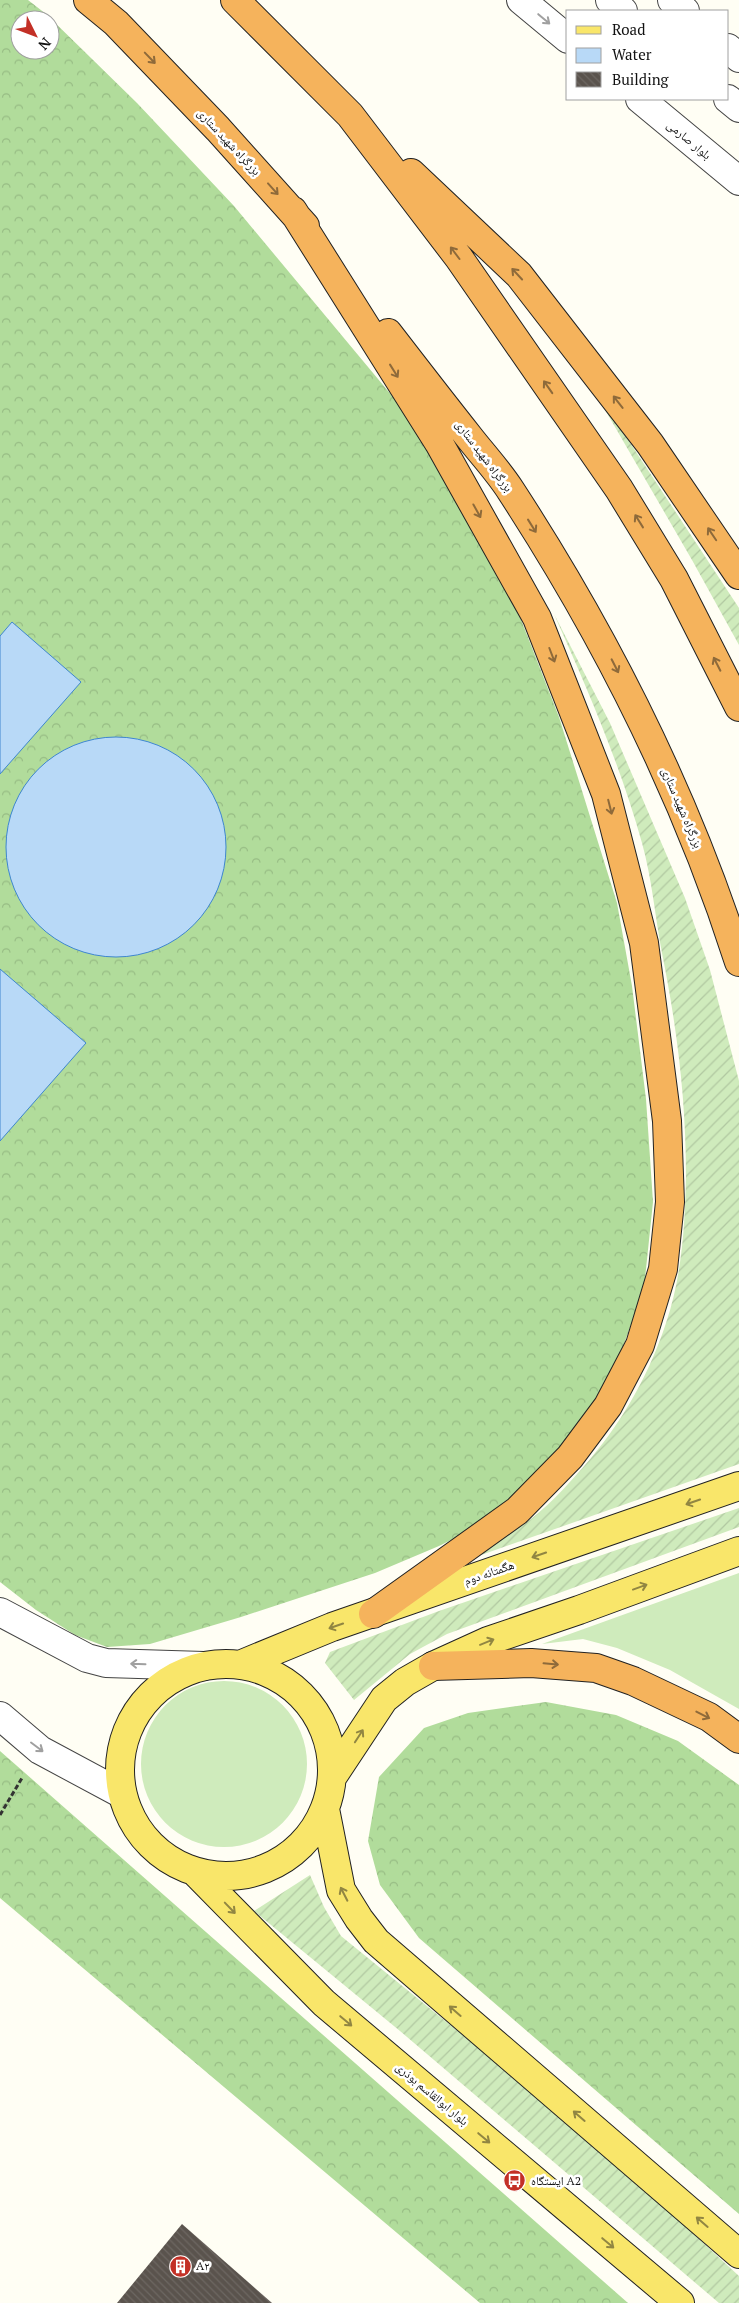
<svg xmlns="http://www.w3.org/2000/svg" width="739" height="2303" font-family="'PT Serif','Noto Naskh Arabic',serif">
<style>
.grass{fill:#cfebbc}
.forest{fill:url(#forest-crowns);fill-rule:evenodd}
.garden{fill:url(#garden-furrows)}
.water{fill:#b8d9f7;stroke:#3e86cf}
.building{fill:url(#building-back-hatch)}
.lines{fill:none;stroke-linecap:round;stroke-linejoin:round}
.minor-casing{stroke:#444;stroke-width:30}
.major-casing{stroke:#222;stroke-width:30}
.highway-casing{stroke:#222;stroke-width:30}
.path{stroke:#333;stroke-width:3;stroke-dasharray:5 2.5;stroke-linecap:butt}
.minor{stroke:#fff;stroke-width:28}
.major{stroke:#f9e66a;stroke-width:28}
.highway{stroke:#f5b35c;stroke-width:28}
.oneway{stroke:#a0a0a0}
.oneway2{stroke:#8e6a3a}
.oneway3{stroke:#918642}
.labels{text-anchor:middle;stroke-width:5;stroke-linejoin:round;paint-order:stroke}
.street-label{font-size:12px;fill:#111;stroke:#fff}
.poi-label{font-size:12px;fill:#111;stroke:#fff;text-anchor:start}
</style>
<defs>
<pattern id="forest-crowns" width="20" height="18" patternUnits="userSpaceOnUse" patternTransform="scale(1.25)"><rect width="20" height="18" fill="#b1dc9b"/><path d="M2 6a3 3 0 1 1 6 0M12 15a3 3 0 1 1 6 0" fill="none" stroke="#97bc84"/></pattern>
<pattern id="garden-furrows" width="10" height="10" patternUnits="userSpaceOnUse" patternTransform="scale(1.25)"><rect width="10" height="10" fill="#cfebbc"/><path d="M-1 1l2-2M0 10L10 0M9 11l2-2" fill="none" stroke="#b1c8a1"/></pattern>
<pattern id="building-back-hatch" width="6" height="6" patternUnits="userSpaceOnUse" patternTransform="scale(1.25)"><rect width="6" height="6" fill="#5a534d"/><path d="M-1 5l2 2M0 0l6 6M5-1l2 2" fill="none" stroke="#6d6762"/></pattern>
</defs>
<rect width="100%" height="100%" fill="#fffef4"/>
<!-- grass -->
<path class="grass" d="M739,1573v136l-69,-39 -53,-22 -34,-9 -41,5z
M141 1764a83 83 0 1 1 166 0a83 83 0 1 1-166 0Z"/>
<!-- forest -->
<path class="forest" d="M0,0h28l18,14 91,89 97,103 169,203 37,61 40,73 40,74 39,100 58,186 15,83 14,113 7,103 -9,86 -25,70 -20,39 -22,35 -73,74 -33,24 -32,16 -64,27 -134,44 -91,27 -43,3 -32,-12 -39,-25 -36,-28zM20,20h30v30h-30z
M546,1702l70,13 62,26 61,44v429l-320,-276 -39,-53 -12,-44 11,-64 45,-49 44,-15z
M0,1751l628,552h-148l-480,-405z"/>
<!-- garden -->
<path class="garden" d="M582,370l157,238v37l-47,-85z
M554,614l56,109 75,175 25,72 29,111v383l-286,101c26,-15 54,-28 78,-46 22,-17 42,-40 60,-61 33,-39 59,-86 75,-135 16,-47 19,-98 20,-147 0,-77 -9,-148 -24,-223 -7,-37 -10,-74 -20,-110 -22,-79 -55,-155 -88,-229z
M739,1508v19l-292,107 -37,20 -56,46 -29,-37 5,-11 109,-41z
M310,1875l14,32 17,29 254,207 144,133v27h-20l-319,-272 -146,-120z"/>
<!-- water -->
<path class="water" d="M12,622l69,60 -81,92v-138z
M6 847a110 110 0 1 1 220 0a110 110 0 1 1-220 0Z
M0,969l86,74 -86,98z"/>
<!-- building -->
<path class="building" d="M182,2224l90,79h-155z"/>
<g class="lines">
<defs>
<path id="minor" d="M521,0l47,39
M610,0l13,11
M672,0l13,11
M728,48l11,10
M640,99l99,82
M728,99l11,9
M0,1612l87,46 19,5 98,3
M0,1716l40,34 82,44"/>
<path id="major" d="M242,1664l90,-37 407,-141
M120 1770a106 106 0 1 1 212 0a106 106 0 1 1-212 0Z
M333,1776l51,-77 21,-17 28,-16 55,-25 91,-31 160,-59
M325,1809l16,81 18,29 17,22 363,313
M196,1873l128,130 356,300"/>
<path id="highway" d="M88,0l28,23 102,106 87,97
M235,0l115,115 109,143 160,231 55,90 65,128
M411,173l108,102 131,169 89,131
M293,211l146,232 98,175 69,176 38,149 23,178 3,81 -7,67 -23,76 -32,61 -38,51 -53,54 -144,103
M388,333c27,35 54,70 81,104 14,18 30,35 42,54 97,149 174,302 228,471
M433,1666l98,-3 65,5 37,13 76,36 30,22"/>
</defs>
<!-- minor casing -->
<use href="#minor" class="minor-casing"/>
<!-- major casing -->
<use href="#major" class="major-casing"/>
<!-- highway casing -->
<use href="#highway" class="highway-casing"/>
<!-- path -->
<path class="path" d="M0,1815l22,-37"/>
<!-- minor -->
<use href="#minor" class="minor"/>
<!-- major -->
<use href="#major" class="major"/>
<!-- highway -->
<use href="#highway" class="highway"/>
</g>
<!-- one-way arrows -->
<defs><path id="oneway-shaft" d="M-6 0H5M1.5-3L5.5 0L1.5 3" fill="none" stroke-width="1.6" stroke-linecap="round" stroke-linejoin="round" transform="scale(1.25)"/></defs>
<g class="oneway">
<use href="#oneway-shaft" transform="translate(544 19) rotate(40)"/>
<use href="#oneway-shaft" transform="translate(138 1664) rotate(-178)"/>
<use href="#oneway-shaft" transform="translate(37 1747) rotate(37)"/>
</g>
<g class="oneway2">
<use href="#oneway-shaft" transform="translate(150 58) rotate(46)"/>
<use href="#oneway-shaft" transform="translate(273 189) rotate(48)"/>
<use href="#oneway-shaft" transform="translate(455 253) rotate(-127)"/>
<use href="#oneway-shaft" transform="translate(517 274) rotate(-133)"/>
<use href="#oneway-shaft" transform="translate(394 371) rotate(58)"/>
<use href="#oneway-shaft" transform="translate(548 387) rotate(-125)"/>
<use href="#oneway-shaft" transform="translate(618 402) rotate(-128)"/>
<use href="#oneway-shaft" transform="translate(477 511) rotate(61)"/>
<use href="#oneway-shaft" transform="translate(639 521) rotate(-122)"/>
<use href="#oneway-shaft" transform="translate(532 526) rotate(58)"/>
<use href="#oneway-shaft" transform="translate(712 534) rotate(-124)"/>
<use href="#oneway-shaft" transform="translate(552 655) rotate(69)"/>
<use href="#oneway-shaft" transform="translate(717 664) rotate(-117)"/>
<use href="#oneway-shaft" transform="translate(615 666) rotate(63)"/>
<use href="#oneway-shaft" transform="translate(610 807) rotate(76)"/>
<use href="#oneway-shaft" transform="translate(551 1664) rotate(5)"/>
<use href="#oneway-shaft" transform="translate(703 1715) rotate(27)"/>
</g>
<g class="oneway3">
<use href="#oneway-shaft" transform="translate(693 1502) rotate(161)"/>
<use href="#oneway-shaft" transform="translate(539 1555) rotate(161)"/>
<use href="#oneway-shaft" transform="translate(640 1587) rotate(-20)"/>
<use href="#oneway-shaft" transform="translate(336 1626) rotate(161)"/>
<use href="#oneway-shaft" transform="translate(487 1642) rotate(-22)"/>
<use href="#oneway-shaft" transform="translate(359 1736) rotate(-57)"/>
<use href="#oneway-shaft" transform="translate(344 1894) rotate(-117)"/>
<use href="#oneway-shaft" transform="translate(230 1908) rotate(46)"/>
<use href="#oneway-shaft" transform="translate(455 2011) rotate(-139)"/>
<use href="#oneway-shaft" transform="translate(346 2021) rotate(40)"/>
<use href="#oneway-shaft" transform="translate(579 2116) rotate(-139)"/>
<use href="#oneway-shaft" transform="translate(484 2138) rotate(40)"/>
<use href="#oneway-shaft" transform="translate(702 2222) rotate(-139)"/>
<use href="#oneway-shaft" transform="translate(608 2243) rotate(40)"/>
</g>
<!-- icons -->
<defs>
<symbol id="bus-disc" viewBox="-11 -11 22 22"><circle r="9.5" fill="#c33026" stroke="#fff"/><path d="M-5-6H5V4H4V6H2V4H-2V6H-4V4H-5ZM-3.5-4V0h7V-4ZM-3.5 1.2v1.5H-2V1.2ZM2 1.2v1.5H3.5V1.2Z" fill="#fff"/></symbol>
<symbol id="building-disc" viewBox="-11 -11 22 22"><circle r="9.5" fill="#c33026" stroke="#fff"/><path d="M-4-6H4V6H1V3H-1V6H-4ZM-2.5-4.3h1.7v1.8h-1.7ZM.8-4.3h1.7v1.8H.8ZM-2.5-1h1.7V.8h-1.7ZM.8-1h1.7V.8H.8Z" fill="#fff"/></symbol>
</defs>
<g fill-rule="evenodd">
<use href="#bus-disc" x="502" y="2168" width="25" height="25"/>
<use href="#building-disc" x="168" y="2254" width="25" height="25"/>
</g>
<g class="labels">
<!-- street labels -->
<g class="street-label">
<text transform="translate(689 140) rotate(40)" y="4">بلوار صارمی</text>
<text transform="translate(229 142) rotate(47)" y="4">بزرگراه شهید ستاری</text>
<text transform="translate(484 456) rotate(53)" y="4">بزرگراه شهید ستاری</text>
<text transform="translate(682 808) rotate(67)" y="4">بزرگراه شهید ستاری</text>
<text transform="translate(489 1573) rotate(-19)" y="4">هگمتانه دوم</text>
<text transform="translate(432 2094) rotate(40)" y="4">بلوار ابوالقاسم بوذری</text>
</g>
<!-- poi labels -->
<g class="poi-label">
<text x="531" y="2185">ایستگاه A2</text>
<text x="196" y="2270">A۲</text>
</g>
</g>
<!-- legend -->
<rect x="566" y="10" width="162" height="90" fill="#ffffff" stroke="#a0a0a0"/>
<rect x="576" y="26" width="25" height="8" fill="#f9e66a" stroke="#a0a0a0"/>
<text x="612" y="35" font-size="15" fill="#111111">Road</text>
<rect x="576" y="48" width="25" height="15" fill="#b8d9f7" stroke="#a0a0a0"/>
<text x="612" y="60" font-size="15" fill="#111111">Water</text>
<rect x="576" y="72" width="25" height="15" fill="url(#building-back-hatch)" stroke="#a0a0a0"/>
<text x="612" y="85" font-size="15" fill="#111111">Building</text>
<!-- north arrow -->
<g transform="translate(35 35) rotate(132)"><circle r="24" fill="#ffffff" stroke="#a0a0a0"/>
<path d="M0-4L9 19L0 12L-9 19Z" fill="#c33026"/>
<text y="-8" font-size="14" font-weight="bold" text-anchor="middle" fill="#111111">N</text>
</g>
</svg>
